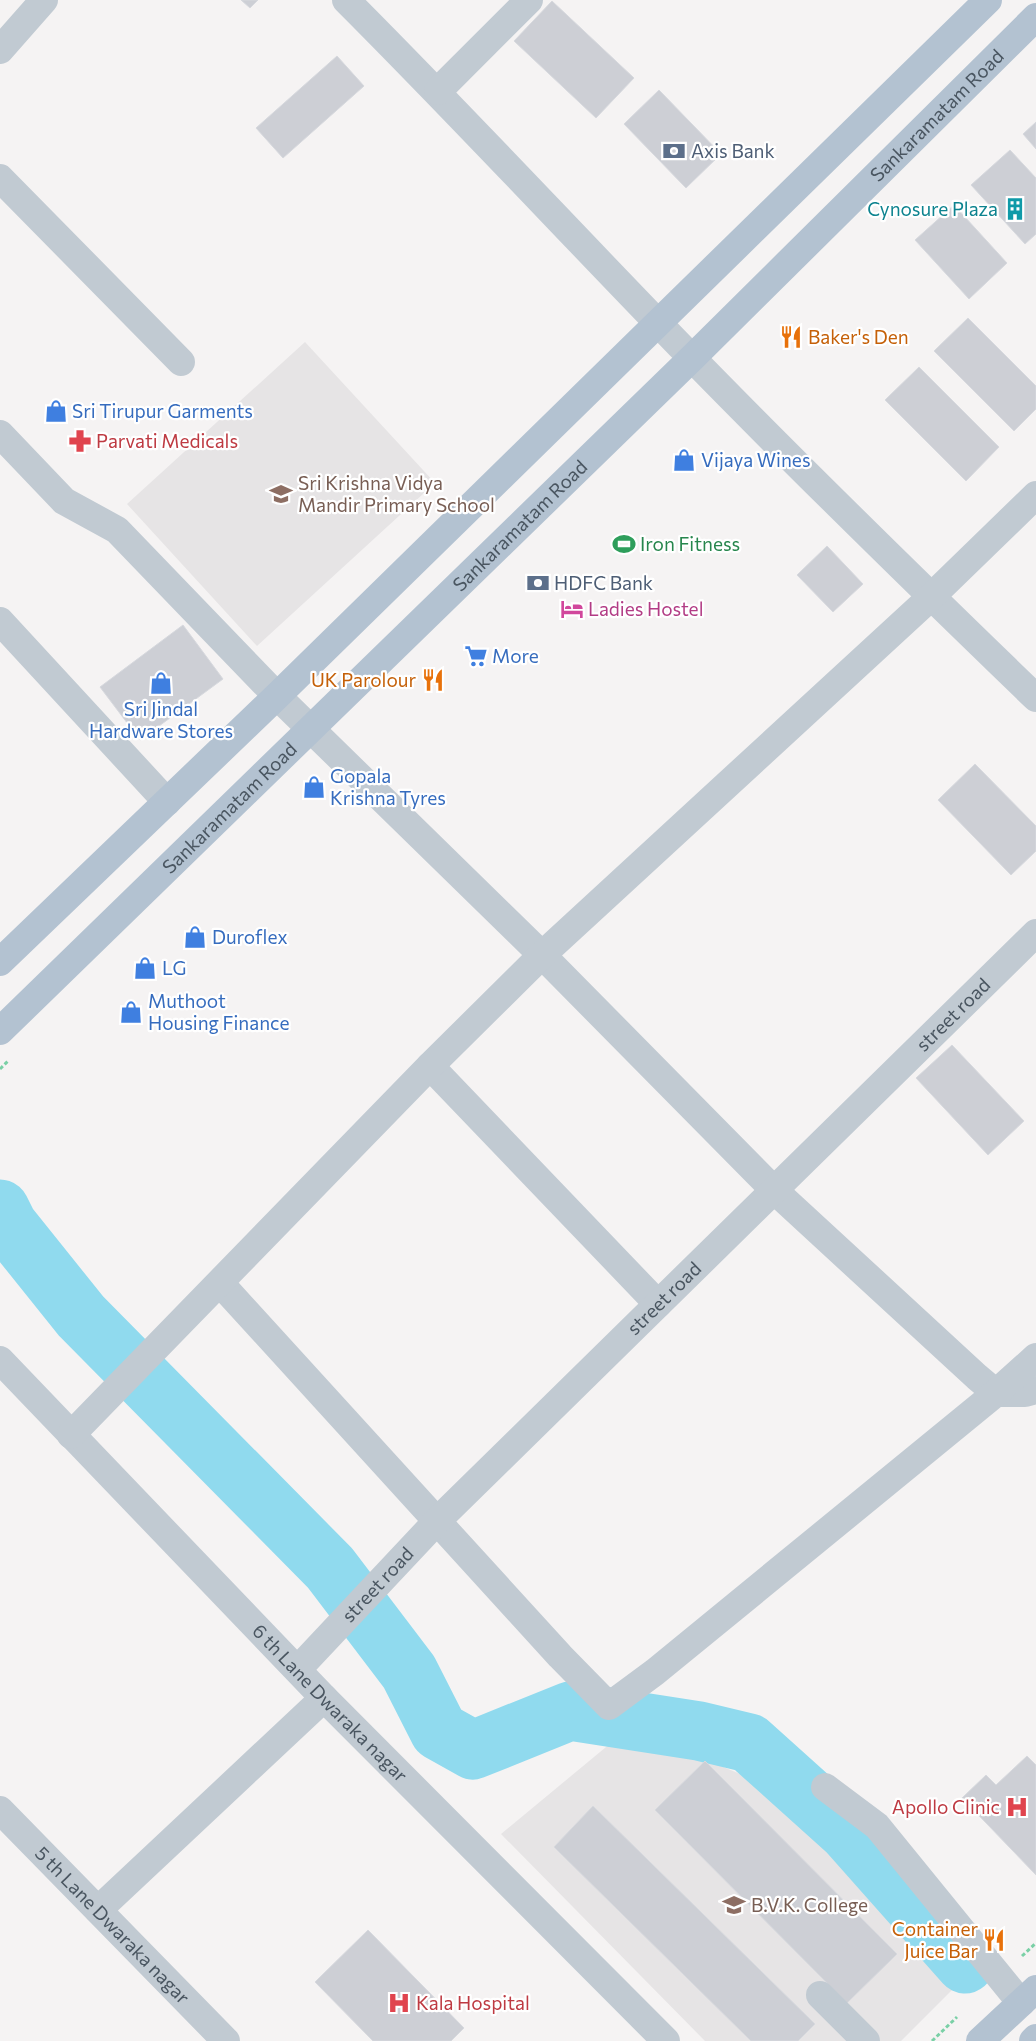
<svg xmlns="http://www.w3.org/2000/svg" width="1036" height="2041" font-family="Commissioner,sans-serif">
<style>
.education{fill:#e6e4e5}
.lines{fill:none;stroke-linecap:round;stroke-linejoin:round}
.river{stroke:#90daee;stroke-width:59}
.building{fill:#cdcfd5;stroke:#d7d9de}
.path{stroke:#7ad0a6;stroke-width:3;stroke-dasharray:4 2.5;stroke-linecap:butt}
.minor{stroke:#c1cad2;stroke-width:28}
.major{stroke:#b3c2d1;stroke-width:28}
.labels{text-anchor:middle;stroke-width:4.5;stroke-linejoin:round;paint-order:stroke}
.street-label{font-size:19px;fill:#4a5661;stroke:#fff}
.service-label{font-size:19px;fill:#4e5e75;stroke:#fff;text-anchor:start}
.culture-label{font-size:19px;fill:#0d838f;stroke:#fff;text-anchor:end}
.food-label{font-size:19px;fill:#c56008;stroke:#fff;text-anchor:end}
.shop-label{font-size:19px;fill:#366cbe;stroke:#fff;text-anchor:start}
.health-label{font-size:19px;fill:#be3a42;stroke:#fff;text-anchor:start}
.education-label{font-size:19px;fill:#785e54;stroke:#fff;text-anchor:start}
.leisure-label{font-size:19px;fill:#27864d;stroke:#fff;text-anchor:start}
.hotel-label{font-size:19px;fill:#b23c85;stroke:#fff;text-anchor:start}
</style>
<rect width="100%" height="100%" fill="#f5f3f3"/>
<!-- education -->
<path class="education" d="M305,342l130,141 -178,163 -130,-142z
M629,1728l162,67 175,181 -65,65h-196l-204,-207z"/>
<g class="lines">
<!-- river -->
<path class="river" d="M0,1209l8,16 73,91 249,252 79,104 30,59 34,19 97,-39 129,20 50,12 98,88 118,133"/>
</g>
<!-- building -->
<path class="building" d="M241,0h17l-8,8z
M552,1l82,77 -38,40 -82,-77z
M337,56l27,30 -81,72 -27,-30z
M659,90l62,64 -35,34 -62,-64z
M1036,122v27l-13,-15z
M1010,150l26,28v56l-11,10 -54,-59z
M954,205l53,58 -38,36 -54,-59z
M968,318l68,68v23l-22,22 -80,-80z
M919,367l80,80 -33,34 -81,-81z
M827,546l36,38 -30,28 -36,-37z
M183,625l40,54 -83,61 -40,-53z
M975,764l61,62v25l-25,24 -73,-75z
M952,1045l72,76 -36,34 -72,-77z
M1027,1756l9,9v110l-74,-77 24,-23 10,10z
M705,1761l192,193 -50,49 -192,-193z
M593,1806l222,218 -17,17h-47l-197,-194z
M368,1930l96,98 -13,13h-78l-58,-59z"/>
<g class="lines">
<!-- path -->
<path class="path" d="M0,1069l8,-8
M1022,1956l14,-13
M932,2041l25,-24"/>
<!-- minor -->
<g class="minor">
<path d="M346,0c116,116 228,237 343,355 113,116 230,230 347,343"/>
<path d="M0,50l44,-50"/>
<path d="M438,91l91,-91"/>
<path d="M0,178l181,184"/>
<path d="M0,434l64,67 53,29 160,166 265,259 233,236 202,186 19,16h29l11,-3"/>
<path d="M0,621l167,181"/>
<path d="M430,1066l228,238"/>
<path d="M220,1283l340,373 49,50 46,-34 341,-279 40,-36"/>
<path id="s1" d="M0,1360l324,338 342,343"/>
<path d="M71,1435l359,-369 112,-111 389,-358 105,-102"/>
<path id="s2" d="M298,1669l140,-149 598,-587"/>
<path d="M825,1787l52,39 144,177"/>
<path id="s3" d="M0,1810l226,231"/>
<path d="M98,1910l226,-212"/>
<path d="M820,1995l46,46"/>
</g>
<!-- major -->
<g class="major">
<path d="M0,962l277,-266 711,-696"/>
<path id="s4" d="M0,1031l692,-673 344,-341"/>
<path d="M980,2041l56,-52"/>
<path d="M1033,2041l3,-3"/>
</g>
</g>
<!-- icons -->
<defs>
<symbol id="bank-bare" viewBox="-9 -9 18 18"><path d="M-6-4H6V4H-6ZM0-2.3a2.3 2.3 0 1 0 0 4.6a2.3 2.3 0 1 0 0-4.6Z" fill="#5c6f8a" stroke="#fff" stroke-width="2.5" paint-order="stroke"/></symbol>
<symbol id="building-bare" viewBox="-9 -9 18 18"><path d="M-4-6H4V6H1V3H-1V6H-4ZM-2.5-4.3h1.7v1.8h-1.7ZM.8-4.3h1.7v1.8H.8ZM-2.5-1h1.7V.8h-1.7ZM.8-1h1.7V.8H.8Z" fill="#0f9aa8" stroke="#fff" stroke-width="2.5" paint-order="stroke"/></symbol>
<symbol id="restaurant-bare" viewBox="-9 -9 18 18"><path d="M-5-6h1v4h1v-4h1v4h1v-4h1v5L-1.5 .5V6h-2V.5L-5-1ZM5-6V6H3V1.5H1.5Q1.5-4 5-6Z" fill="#e8710a" stroke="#fff" stroke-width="2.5" paint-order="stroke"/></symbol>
<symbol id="shop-bare" viewBox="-9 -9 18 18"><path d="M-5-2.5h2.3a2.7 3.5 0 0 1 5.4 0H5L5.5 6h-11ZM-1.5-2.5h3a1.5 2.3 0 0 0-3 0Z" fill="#3f7fe0" stroke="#fff" stroke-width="2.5" paint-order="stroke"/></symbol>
<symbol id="pharmacy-bare" viewBox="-9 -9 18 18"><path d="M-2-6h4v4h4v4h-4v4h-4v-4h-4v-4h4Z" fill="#e0444e" stroke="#fff" stroke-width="2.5" paint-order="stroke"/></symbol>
<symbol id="school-bare" viewBox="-9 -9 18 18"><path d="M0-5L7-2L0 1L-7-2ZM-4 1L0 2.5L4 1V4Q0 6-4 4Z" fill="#8d6e63" stroke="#fff" stroke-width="2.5" paint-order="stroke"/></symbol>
<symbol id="stadium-bare" viewBox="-9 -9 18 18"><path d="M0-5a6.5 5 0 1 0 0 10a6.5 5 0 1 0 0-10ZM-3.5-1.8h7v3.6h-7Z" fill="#2e9e5b" stroke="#fff" stroke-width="2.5" paint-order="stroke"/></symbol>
<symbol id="hotel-bare" viewBox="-9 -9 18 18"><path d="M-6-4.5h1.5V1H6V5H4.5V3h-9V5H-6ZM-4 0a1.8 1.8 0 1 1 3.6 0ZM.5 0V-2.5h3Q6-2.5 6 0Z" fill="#d1479c" stroke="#fff" stroke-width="2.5" paint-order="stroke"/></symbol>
<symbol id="supermarket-bare" viewBox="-9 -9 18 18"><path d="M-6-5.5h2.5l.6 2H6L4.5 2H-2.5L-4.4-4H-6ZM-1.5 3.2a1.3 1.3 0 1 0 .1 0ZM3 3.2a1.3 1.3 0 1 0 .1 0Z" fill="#3f7fe0" stroke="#fff" stroke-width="2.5" paint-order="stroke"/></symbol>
<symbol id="hospital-bare" viewBox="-9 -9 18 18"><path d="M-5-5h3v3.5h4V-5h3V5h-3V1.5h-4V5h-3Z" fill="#e0444e" stroke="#fff" stroke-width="2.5" paint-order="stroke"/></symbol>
<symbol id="university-bare" viewBox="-9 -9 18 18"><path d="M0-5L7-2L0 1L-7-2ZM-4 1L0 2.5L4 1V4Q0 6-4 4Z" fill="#8d6e63" stroke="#fff" stroke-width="2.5" paint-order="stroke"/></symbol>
</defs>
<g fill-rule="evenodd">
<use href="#bank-bare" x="658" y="135" width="32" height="32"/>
<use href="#building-bare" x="999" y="193" width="32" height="32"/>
<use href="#restaurant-bare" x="775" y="321" width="32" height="32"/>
<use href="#shop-bare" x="40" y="395" width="32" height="32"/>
<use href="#pharmacy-bare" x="64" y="425" width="32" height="32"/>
<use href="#shop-bare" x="668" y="444" width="32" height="32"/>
<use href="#school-bare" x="265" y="478" width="32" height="32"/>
<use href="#stadium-bare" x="608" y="528" width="32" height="32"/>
<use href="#bank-bare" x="522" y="567" width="32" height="32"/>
<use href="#hotel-bare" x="556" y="593" width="32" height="32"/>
<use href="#supermarket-bare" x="460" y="640" width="32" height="32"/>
<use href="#restaurant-bare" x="417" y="664" width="32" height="32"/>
<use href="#shop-bare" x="145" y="667" width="32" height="32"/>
<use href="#shop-bare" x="298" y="771" width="32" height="32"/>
<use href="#shop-bare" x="179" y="921" width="32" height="32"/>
<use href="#shop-bare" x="129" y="952" width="32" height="32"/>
<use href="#shop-bare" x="115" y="996" width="32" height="32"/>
<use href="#hospital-bare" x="1001" y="1791" width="32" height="32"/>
<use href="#university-bare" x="718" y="1889" width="32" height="32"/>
<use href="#restaurant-bare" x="978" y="1924" width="32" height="32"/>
<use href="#hospital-bare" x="383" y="1987" width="32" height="32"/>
</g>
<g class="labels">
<!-- street labels -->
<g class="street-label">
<text dy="7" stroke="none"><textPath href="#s4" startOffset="1310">Sankaramatam Road</textPath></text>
<text dy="7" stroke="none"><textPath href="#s4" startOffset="725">Sankaramatam Road</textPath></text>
<text dy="7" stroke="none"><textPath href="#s4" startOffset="320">Sankaramatam Road</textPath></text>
<text dy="7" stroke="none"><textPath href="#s2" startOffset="926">street road</textPath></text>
<text dy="7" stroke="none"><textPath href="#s2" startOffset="521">street road</textPath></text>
<text dy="7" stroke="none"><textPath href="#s2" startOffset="116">street road</textPath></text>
<text dy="7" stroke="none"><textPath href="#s1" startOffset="476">6 th Lane Dwaraka nagar</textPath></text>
<text dy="7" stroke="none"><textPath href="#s3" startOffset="161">5 th Lane Dwaraka nagar</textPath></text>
</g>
<!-- service labels -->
<g class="service-label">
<text x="691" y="158">Axis Bank</text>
<text x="554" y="590">HDFC Bank</text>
</g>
<!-- culture labels -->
<g class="culture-label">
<text x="998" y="216">Cynosure Plaza</text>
</g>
<!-- food labels -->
<g class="food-label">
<text x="808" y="344" text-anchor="start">Baker's Den</text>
<text x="416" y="687">UK Parolour</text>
<text x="978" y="1936">Container<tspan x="978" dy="22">Juice Bar</tspan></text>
</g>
<!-- shop labels -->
<g class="shop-label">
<text x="72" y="418">Sri Tirupur Garments</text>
<text x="701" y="467">Vijaya Wines</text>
<text x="492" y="663">More</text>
<text x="161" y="716" text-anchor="middle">Sri Jindal<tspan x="161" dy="22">Hardware Stores</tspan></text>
<text x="330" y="783">Gopala<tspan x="330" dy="22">Krishna Tyres</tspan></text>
<text x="212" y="944">Duroflex</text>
<text x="162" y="975">LG</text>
<text x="148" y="1008">Muthoot<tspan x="148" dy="22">Housing Finance</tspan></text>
</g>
<!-- health labels -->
<g class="health-label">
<text x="96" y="448">Parvati Medicals</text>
<text x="1000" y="1814" text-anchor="end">Apollo Clinic</text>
<text x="416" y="2010">Kala Hospital</text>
</g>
<!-- education labels -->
<g class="education-label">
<text x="298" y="490">Sri Krishna Vidya<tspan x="298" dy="22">Mandir Primary School</tspan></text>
<text x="751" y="1912">B.V.K. College</text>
</g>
<!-- leisure labels -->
<g class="leisure-label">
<text x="640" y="551">Iron Fitness</text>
</g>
<!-- hotel labels -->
<g class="hotel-label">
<text x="588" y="616">Ladies Hostel</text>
</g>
</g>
</svg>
